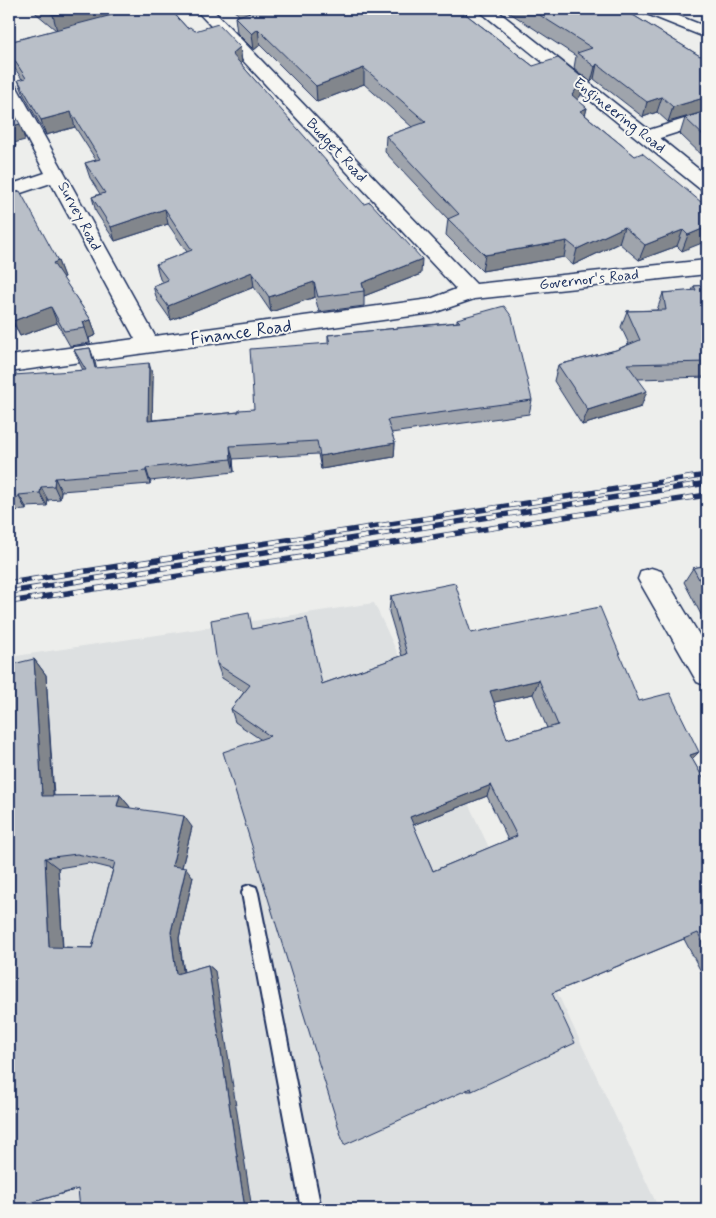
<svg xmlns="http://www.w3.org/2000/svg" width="716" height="1218" font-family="Mynerve,sans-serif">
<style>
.built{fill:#dde0e1}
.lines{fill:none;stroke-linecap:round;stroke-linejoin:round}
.service-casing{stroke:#1b2f5e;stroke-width:4}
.minor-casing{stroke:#1b2f5e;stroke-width:3}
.service{fill:#f6f6f2;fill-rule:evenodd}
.minor{fill:#f6f6f2;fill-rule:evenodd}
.rail-casing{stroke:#1b2f5e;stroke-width:5.5}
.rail{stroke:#f6f6f2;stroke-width:4;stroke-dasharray:11;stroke-linecap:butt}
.wall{fill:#9fa4ac;stroke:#1b2f5e;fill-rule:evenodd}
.shaded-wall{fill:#82868c;stroke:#1b2f5e}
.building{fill:#b9bfc8;stroke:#1b2f5e;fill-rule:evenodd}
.labels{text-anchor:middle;stroke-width:4;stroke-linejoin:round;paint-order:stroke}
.far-street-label{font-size:15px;fill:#1b2f5e;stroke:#f6f6f2}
.street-label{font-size:18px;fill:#1b2f5e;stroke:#f6f6f2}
</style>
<rect width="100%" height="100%" fill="#edeeec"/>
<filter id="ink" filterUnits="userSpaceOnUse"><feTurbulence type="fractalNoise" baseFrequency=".02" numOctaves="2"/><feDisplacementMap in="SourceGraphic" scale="10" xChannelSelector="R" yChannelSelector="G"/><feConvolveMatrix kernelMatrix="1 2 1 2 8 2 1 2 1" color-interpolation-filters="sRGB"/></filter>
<g filter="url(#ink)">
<!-- built -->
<path class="built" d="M374,603l285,606h-650v-552z"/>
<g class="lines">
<defs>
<path id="service" d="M250,885l6,2 2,6 63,316h-20l-59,-316 2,-6z"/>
<path id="minor" d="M195,9h17l264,275 231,-24v14l-233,25 -41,14 -424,59v-16l126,-17 -84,-156 -42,14v-12l36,-12 -36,-68v-21l6,1 3,4 137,247 275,-37 26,-10z
M477,9h18l154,121 58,-18v11l-47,15 47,38v15l-7,-2z
M640,9h21l46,18v11l-65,-26z
M651,568l10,3 46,77v38l-10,-4 -59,-103 3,-8z"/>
</defs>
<!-- service casing -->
<use href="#service" class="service-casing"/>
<!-- minor casing -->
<use href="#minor" class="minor-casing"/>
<!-- service -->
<use href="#service" class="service"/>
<!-- minor -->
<use href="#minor" class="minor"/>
<defs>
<path id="rail" d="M9,583l698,-108
M9,592l698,-109
M9,602l698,-107"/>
</defs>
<!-- rail casing -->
<use href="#rail" class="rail-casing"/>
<!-- rail -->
<use href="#rail" class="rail"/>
</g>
<!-- wall -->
<path class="wall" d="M31,9h139l17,19 8,3 45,16 2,15 -2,1 181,211 -57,22v10l-45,6 -4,-15 -44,15 -17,-25 -83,33 -14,-20 -4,-14 9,-4 -2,-3 -4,-15 31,-12 -19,-28 -53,17 -19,-29 -4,-15 8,-3 -10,-16 -5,-15 11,-3 -21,-33 -29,8 -22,-40 -6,-15 4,-1 -13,-19v-18l47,-12z
M232,9h227l74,57 48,29 -4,5 10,8 -2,7 50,41 72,51 -25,44 -5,-5 -38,14 -20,-17 -46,22 -9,-8 -82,14 -36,-36 2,-16 -63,-67 1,-16 26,-9 -48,-43 -47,18 -57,-57 -6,5 -17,-17 -2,-16 4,-2z
M504,9h119l77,47 -32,66 -11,-10 -14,5 -49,-38 -3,3 -17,-14 2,-12z
M707,111v49l-27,-26 5,-16z
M9,189l49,72 6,16h-2l29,43 5,15 -7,3 1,5 -20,3 -13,-23 -37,13 -5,-10 -6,2z
M707,285v92l-69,2 3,28 -59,18 -28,-44 4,-16 58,-15 13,-6 -8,-17 6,-16 30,-1 6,-17 29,-2 2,-5z
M457,319l75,81 -3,14 -138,19 4,10 -1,14 -73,12 -3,-15 -85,5 1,13 -84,9v3l-89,7 -1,8 -12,1 -1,6 -21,1v3l-17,1v-130l74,-11 -3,-6 -6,-14 16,-2 6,20 57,9 -1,43 87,-8 15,-3 74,-66v-8l129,-13z
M707,565v61l-23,-44 9,-14z
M391,596l80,37 168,68 60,51 -7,7 15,26v198l-23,-44 -132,54 -80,98h-5l-207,-352 -25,-17 -4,-13 13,-17 -22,-14 -5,-14 36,-35 69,55 80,-28 -13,-44zM533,694l14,34 -40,11 -13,-37zM487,796l21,44 -75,31 -20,-46z
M34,659l12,16 8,121 66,-1 10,12 -1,1 63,19 -10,40 11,10 -14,61 5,34 24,-7 7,6 -137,218 -68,20zM89,863l24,6 -21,79 -29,-1 -5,-79z"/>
<!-- shaded-wall -->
<path class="shaded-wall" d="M77,9h66l-86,22 -4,-16z
M258,29l2,16 -6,5 -2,-16z
M240,47l2,15 -8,7 -2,-15z
M597,64l-3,15 -3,3 4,-15z
M364,68v16l-47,18 -1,-16z
M584,79l-3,16 -13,16 4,-16z
M662,97l-5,15 -14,5 4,-15z
M707,97v14l-39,11 5,-15z
M587,108l-4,16 -3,-13z
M71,112l4,15 -29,8 -5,-15z
M20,124l5,16 -11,3 2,3 -7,2v-21z
M165,209l3,15 -53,17 -4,-14z
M624,227l-5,16 -46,22 4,-16z
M707,227v14l-25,10 6,-16z
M683,230l-6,16 -38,14 6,-15z
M567,241l-3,16 -82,14 3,-16z
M422,259l-1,15 -57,22v-5l-2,-8z
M58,261l6,16 -5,1 -6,-15z
M252,272l2,15 -83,33 -3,-14z
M314,282l1,15 -44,15 -2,-15z
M51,307l6,16 -37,13 -7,-15z
M9,312l6,14 -6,2z
M91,320l5,15 -7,3 1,5 -7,-21z
M90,348l5,14 5,21 -5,-15z
M149,363l4,14 -1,57 -4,-13z
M647,391l-6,16 -59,18 6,-15z
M395,443l-1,14 -73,12 -1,-13z
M230,446l3,13 1,13 -3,-13z
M146,468l4,13v3l-4,-13z
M55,478l6,13 -1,8 -6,-13z
M41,487l7,13 -1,6 -7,-13z
M19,495l7,12v3l-7,-13z
M34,659l12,16 8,133 -12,-12z
M539,680l-6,14 -47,10 4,-13z
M699,752l-12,12 3,-9z
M491,785l-4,11 -79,31 2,-10z
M120,795l10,12 -3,10 -10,-11z
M184,816l8,11 -12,48 -8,-9z
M45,858l13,10 5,85 -14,-6z
M186,868l7,9 -14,61 5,41 -8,-5 -5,-42z
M208,965l7,6 37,238h-7z"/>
<!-- building -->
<path class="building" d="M45,9h32l-24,6z
M135,9h35l17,19 3,-1 5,4 23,-7 22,23 -8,7 132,150 6,-2 52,57 -60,24 2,8 -46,6 -4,-15 -45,15 -17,-25 -84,34 -15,-20 15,-6 -12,-16 36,-14 -27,-41 -54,18 -19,-30 13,-4 -20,-30 15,-4 -29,-47 -30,8 -23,-40 8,-2 -17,-26v-10z
M247,9h212l74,57 25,-8 26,21 -12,16 15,13 -7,3 55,45 7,-3 65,54v20l-19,8 -5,-5 -38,15 -21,-18 -47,22 -10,-8 -82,14 -37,-36 11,-5 -73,-78 40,-14 -62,-54 -48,18 -58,-57 -6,5 -17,-17 15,-5z
M530,9h93l77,47 7,-2v43l-34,10 -11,-10 -15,5 -50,-38 -2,3 -18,-14 15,-5z
M9,104l11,20 -11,3z
M707,111v28l-22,-21z
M9,189l2,5 9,-3 38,70 -5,2 38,57 -8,2 2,6 -21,3 -13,-24 -38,14 -4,-9z
M707,285v77l-80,2 20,27 -59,19 -30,-45 58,-15 24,-10 -13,-29 39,-1 -3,-17 33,-3 -2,-4z
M504,306l8,11 20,83 -145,20 8,23 -75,13 -3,-15 -87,5 1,13 -85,9v3l-91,7 -1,8 -13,1 -1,6 -21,2v2l-10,1v-117h4l1,-6 72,-5 -12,-20 16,-2 5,20 54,-5 -1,58 91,-9v-2l15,-1 -4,-60 80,-6 -2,-8 132,-13 -3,-3z
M707,565v29l-14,-26z
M455,583l16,50 129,-26 39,94 31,-8 29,59 -9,3 17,30v166l-9,-18 -146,60 23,50 -103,48 -1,-3 -127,57 -121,-393 47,-16 -39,-27 19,-24 -33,-21 -6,-44 38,-7 3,16 55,-11 15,66 85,-30 -16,-58zM539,680l19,45 -51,14 -17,-48zM491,785l26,51 -84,35 -23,-54z
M34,659l8,137 78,-1 -3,11 67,10 -12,50 14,2 -15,64 5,42 32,-9 37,244h-165l-2,-20 -69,20v-544zM77,854l38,8 -23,86 -43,-1 -4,-89z"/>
</g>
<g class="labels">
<!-- far-street labels -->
<g class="far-street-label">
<text transform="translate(620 115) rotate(38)" y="5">Engineering Road</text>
<text transform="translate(337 150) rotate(47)" y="5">Budget Road</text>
<text transform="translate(80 216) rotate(62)" y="5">Survey Road</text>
<text transform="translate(589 279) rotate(-6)" y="5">Governor's Road</text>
</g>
<!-- street labels -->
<g class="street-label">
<text transform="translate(241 332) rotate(-8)" y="6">Finance Road</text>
</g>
</g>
<!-- margin -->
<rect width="716" height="1218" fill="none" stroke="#f6f6f2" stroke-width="30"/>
<rect x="15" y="15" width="686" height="1188" fill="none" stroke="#1b2f5e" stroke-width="2" filter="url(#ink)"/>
</svg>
